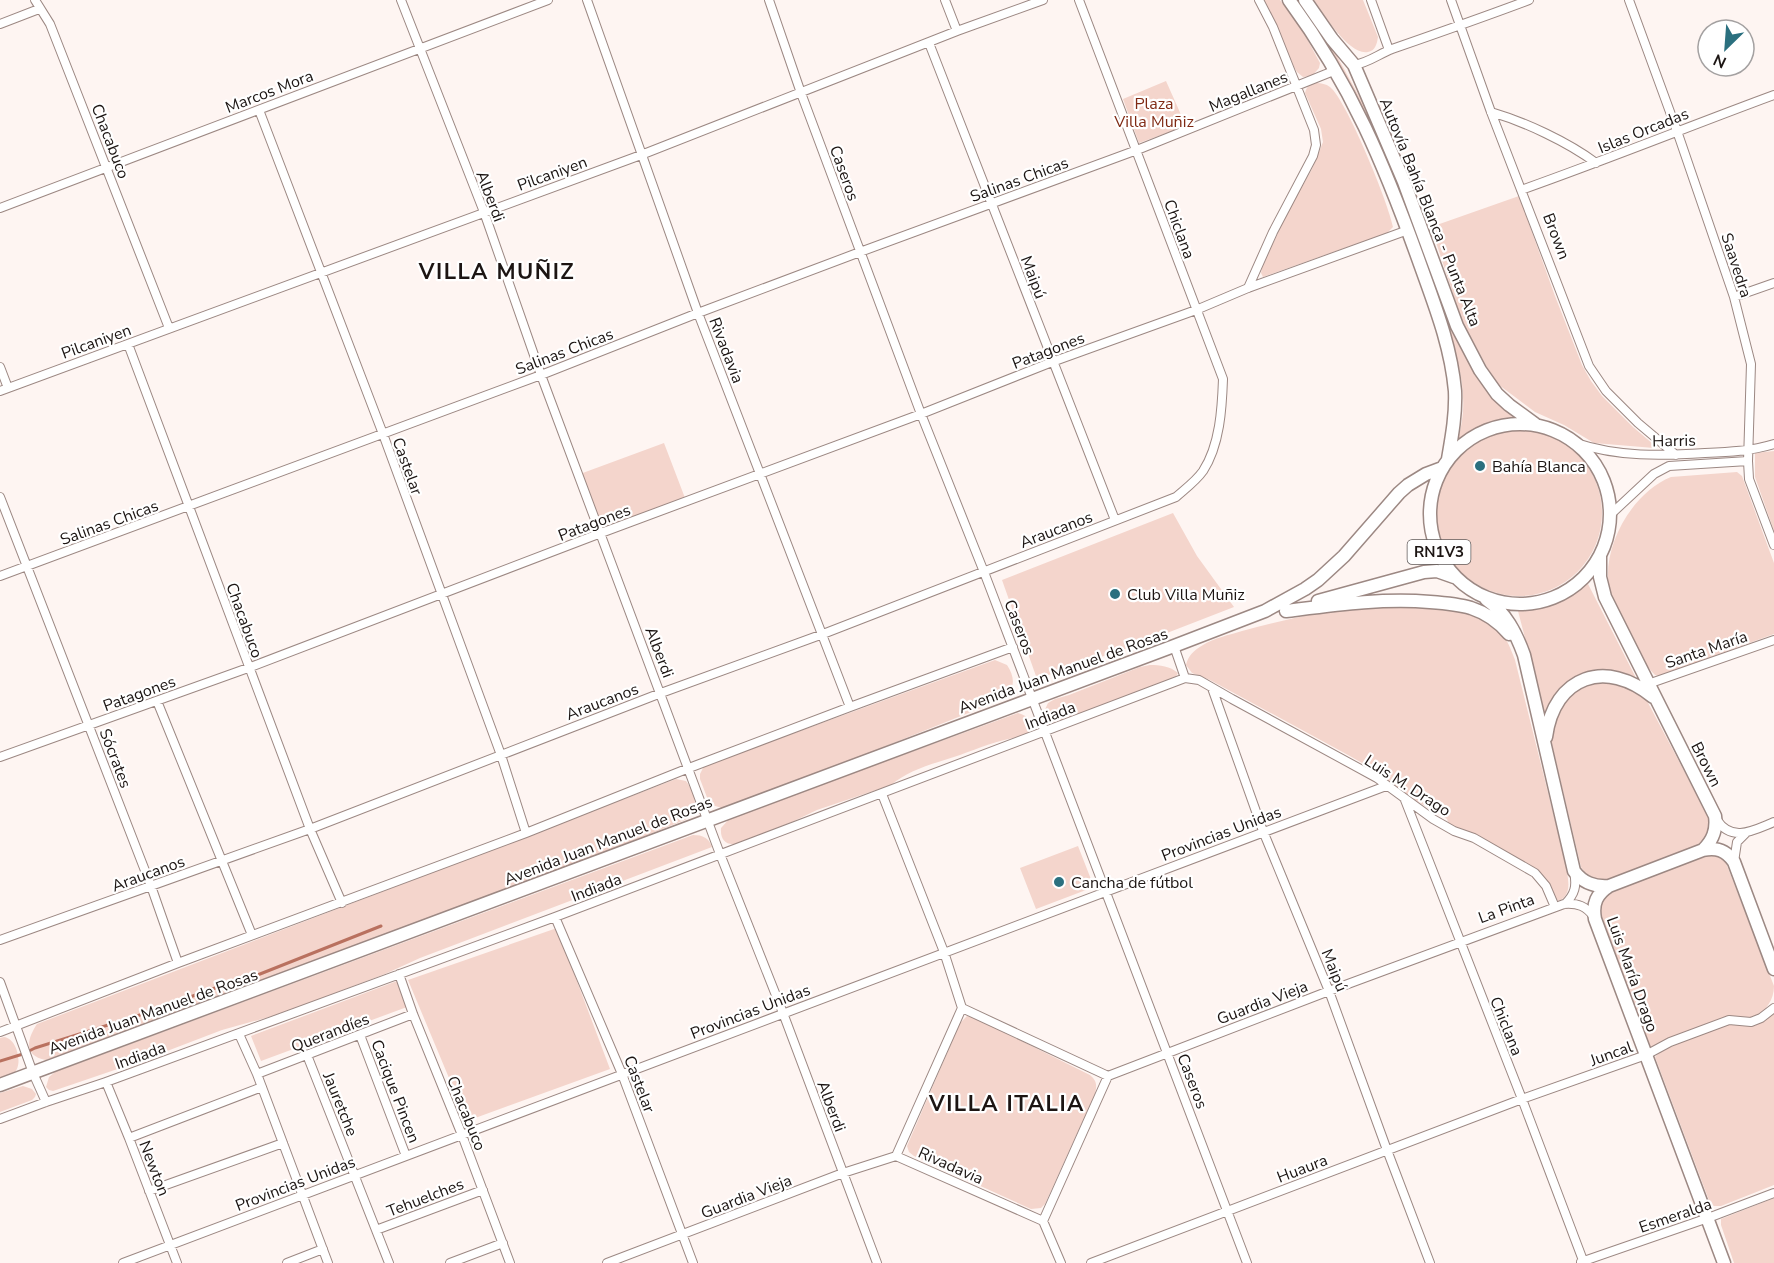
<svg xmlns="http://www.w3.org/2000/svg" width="1774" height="1263" font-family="'Nunito Sans',sans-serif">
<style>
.green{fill:#f4d5cc}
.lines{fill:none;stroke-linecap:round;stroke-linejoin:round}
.stream{stroke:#b9715f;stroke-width:3}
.street-casing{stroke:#9c8883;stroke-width:10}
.primary-casing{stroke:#9c8883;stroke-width:15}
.street{stroke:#fff;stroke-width:8}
.primary{stroke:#fff;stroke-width:12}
.poi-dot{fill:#2b707f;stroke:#fff;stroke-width:2}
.labels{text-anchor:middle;stroke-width:4.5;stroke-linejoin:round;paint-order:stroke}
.shield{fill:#fff;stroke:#605b5a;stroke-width:1.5}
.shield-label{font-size:15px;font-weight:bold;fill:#1c1513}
.street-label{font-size:16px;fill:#1c1513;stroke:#fff}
.park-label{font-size:16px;fill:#7f2913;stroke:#fff}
.poi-label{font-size:16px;fill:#1c1513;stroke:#fff;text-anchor:start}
.district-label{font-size:22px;font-weight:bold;letter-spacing:1.5px;fill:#1c1513;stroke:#fff}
</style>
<rect width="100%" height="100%" fill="#fef5f2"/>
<!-- green -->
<path class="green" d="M1262,0h18l19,24 21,39 -1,5 -7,8 -9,1 -6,-5 -3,-5 -14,-34z
M1294,0h5l34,49 37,67 17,35 58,156 73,112c-24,-1 -42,10 -61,23 14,-43 2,-79 -11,-120l-78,-201 -27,-53z
M1314,0h49l15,37c-1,7 -3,14 -10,15 -19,4 -45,-39 -54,-52z
M1166,81l20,45 -47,17 -16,-44z
M1317,83c4,0 9,1 13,4 16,12 59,117 63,140l-6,6 -124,44 -2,-4 1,-5 24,-53 26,-46 11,-27 -2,-13 -16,-36c2,-7 4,-9 12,-10z
M1519,196l36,100 27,69 9,16 11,15 31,31 20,17 1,4 -60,-5 -30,-18 -29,-13 -36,-27 -11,-16 -26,-48 -31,-94z
M1436 513a83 83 0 1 1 166 0a83 83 0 1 1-166 0Z
M664,443l21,55 -83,31 -22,-55z
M1774,451v80l-19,-54v-24z
M1737,472l5,4 32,87v71l-115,42 -4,-1c-11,-11 -18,-26 -24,-40 -9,-17 -21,-36 -23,-56 -2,-39 26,-87 63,-102z
M1173,513l24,43 37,51 -98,38 -99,34 -35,-99z
M1587,582l48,94v3l-35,-7 -54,41 -2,-2 -26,-100 3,-3c24,-2 47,-8 66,-26z
M1365,605c37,1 98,-4 128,19 12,9 17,23 22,36l50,201c2,14 9,33 -6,40l-4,-3 -4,-12 -8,-9 -94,-52 -2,-6 -46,-27 -23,-20 -30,-17 -138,-75 -18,-7 -6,-8c2,-9 8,-15 17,-20 11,-7 26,-10 39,-14 40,-11 81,-20 123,-26z
M995,660l12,5c8,12 8,22 -1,33l-220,88 -64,22 -10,-3 -4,-5 -8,-21v-5l4,-8z
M1150,665c10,0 20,1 28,8l-4,7 -117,42 -9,-1 -6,-5 6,-13 7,-4 14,-4 71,-28z
M1599,681l21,1 26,17 63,119c1,13 -2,23 -13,29l-90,34c-11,-2 -19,-4 -25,-14l-30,-127 7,-32 19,-20z
M1018,713c14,4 21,13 6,23 -22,3 -43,11 -64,19 -24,8 -50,14 -69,30l-74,25 -25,12 -52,21c-13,4 -20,-2 -19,-15l9,-10z
M676,779l10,2c9,12 15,31 -1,39l-98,39 -487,183 -54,18c-23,-4 -19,-21 -9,-36z
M693,835c10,0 16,3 19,12l-292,111 -35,16 -105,40 -58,16 -81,31 -88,30 -4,-1 -3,-3 3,-10 6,-5z
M1078,846l16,41 -58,22 -16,-41z
M1713,854l10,5 3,4 48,123c0,14 -8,24 -19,32l-90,22 -13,11 -53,-141v-5l7,-13z
M557,928l53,141 -143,52 -59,-141z
M397,981l10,26 -146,54 -10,-25z
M1774,1013v172l-53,21h-7l-4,-3 -55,-146 9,-10 59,-22 26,-2z
M967,1016l6,1 117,58c7,6 7,10 5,19l-50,110 -4,4 -10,1 -117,-53 -5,-4 -2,-6 53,-123z
M4,1037c14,2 19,29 10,36 -4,2 -10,3 -14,5v-40z
M23,1086l9,3 4,5 -1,3 -3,3 -32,12v-19z
M1774,1198v65h-40l-13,-38v-6z"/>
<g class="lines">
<!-- stream -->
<path class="stream" d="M0,1061l23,-7 12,-6 108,-34 83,-30 29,-8 126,-50"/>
<defs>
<path id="street" d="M35,0l15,24 119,304
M401,0l83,212 57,163 179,479 63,159 94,250
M587,0l111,313 152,394
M769,0l32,93 120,321 63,158 263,691
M945,0l12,31
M1371,0l18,50
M1451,0l40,112 98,254 17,25 32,32 38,32
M1629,0l48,131 57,166 17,67 -3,97 1,18 25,66
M0,24l39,-15
M929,43l186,477
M1354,65c14,-2 25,-11 38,-16 46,-16 92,-32 137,-49
M259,110l124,324 118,321 25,78
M1491,112c34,10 77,30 105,51
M1521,190c85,-30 169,-64 253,-95
M0,208l548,-208
M1248,288l25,-56 40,-76 3,-11 -2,-15 -41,-103 -14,-27
M1734,297l40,-14
M128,344l182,485 32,74
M0,367l8,21
M0,391l641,-236 316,-124 86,-31
M1576,443c42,14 86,13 129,10 24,-1 46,-2 69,-9
M0,497l151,389 27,77
M1610,515l44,-41 15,-8 79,-5
M0,576l541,-201 157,-62 162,-61 277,-102 199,-80
M1174,646l11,32
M1648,684l126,-44
M1212,688l51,143 66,160 58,159 43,113
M157,701l95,234
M0,757l248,-89 353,-135 320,-119 131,-52 144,-52 52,-22 160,-58
M882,794l62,158 18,56 -66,148
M1405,800l117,299 62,164
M1717,820c15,23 37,10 57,2
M1734,862l3,-20 9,-9
M1565,904c10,-10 12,-18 9,-32
M555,917l67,157 71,189
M0,940l310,-111 351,-136 162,-59 353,-137c9,-8 20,-16 27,-26 17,-26 19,-63 20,-92l-144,-379
M399,974l14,40 49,121 48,128
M0,982l33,91 13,29
M962,1008l146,68
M0,1032l178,-69 348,-130 163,-65 161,-61 163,-60
M239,1034l18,40 71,189
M360,1035l46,121
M307,1055l82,208
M257,1074l156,-60
M1108,1076l221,-85 235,-87c14,-1 22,2 30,13
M106,1082l23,56 48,125
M0,1119l46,-17 60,-20 449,-165 630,-239 14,2 33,19 145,79 56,41 21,12 20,7 61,35 11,13 9,21
M129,1138l133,-51
M896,1156l147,65 18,42
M149,1191l134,-48
M1043,1221l65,-145
M376,1230l107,-40
M1581,1262l127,-44 66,-25
M123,1263l1263,-477
M287,1263l36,-14
M450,1263l53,-20
M607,1263l236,-90 53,-17
M1091,1263l431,-164 124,-44 24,-13 59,-22 22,2 10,-4 13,-10"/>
<path id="primary" d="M1289,0c62,84 96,166 131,264 15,42 31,82 35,127 1,23 -3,45 -7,68
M1305,0l27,39 22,26 50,117 53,144 23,44 17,24 12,11 26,19
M1430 514a90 90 0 1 1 180 0a90 90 0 1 1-180 0Z
M1600,556v21l5,20 110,219c2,14 -2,24 -12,34
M1486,599c20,14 30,34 38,56l50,216c9,12 20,16 35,15
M1318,601l106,-29 13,-1 17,6
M1286,611c48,-6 96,-13 144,-9 14,1 28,2 41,6 15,5 28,14 38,26
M1546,737c8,-61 60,-79 107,-40
M0,1085l1174,-439 91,-35 40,-22 13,-9 26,-24 55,-63 9,-8 18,-11 16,-6
M1724,1263l-129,-344c-3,-16 2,-25 14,-33l94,-36c13,-3 23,0 31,12l40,107"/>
</defs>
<!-- street casing -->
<use href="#street" class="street-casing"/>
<!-- primary casing -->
<use href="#primary" class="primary-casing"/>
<!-- street -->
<use href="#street" class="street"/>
<!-- primary -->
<use href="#primary" class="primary"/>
</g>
<!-- markers -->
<g class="poi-dot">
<circle cx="1480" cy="466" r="6"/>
<circle cx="1115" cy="594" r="6"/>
<circle cx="1059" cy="882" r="6"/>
</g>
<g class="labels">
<!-- shield labels -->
<rect class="shield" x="1407.5" y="540" width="63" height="24" rx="4.5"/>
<g class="shield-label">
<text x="1439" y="557">RN1V3</text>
</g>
<!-- street labels -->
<g class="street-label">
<text transform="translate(269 91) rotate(-21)" y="6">Marcos Mora</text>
<text transform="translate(1248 91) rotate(-22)" y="6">Magallanes</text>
<text transform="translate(1643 130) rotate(-22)" y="6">Islas Orcadas</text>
<text transform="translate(111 141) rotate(69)" y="6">Chacabuco</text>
<text transform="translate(552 173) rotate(-20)" y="6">Pilcaniyen</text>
<text transform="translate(845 173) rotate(70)" y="6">Caseros</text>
<text transform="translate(1019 179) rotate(-20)" y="6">Salinas Chicas</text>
<text transform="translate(491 196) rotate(69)" y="6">Alberdi</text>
<text transform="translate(1431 212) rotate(68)" y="6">Autovía Bahía Blanca - Punta Alta</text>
<text transform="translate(1180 229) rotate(70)" y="6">Chiclana</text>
<text transform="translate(1557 236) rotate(69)" y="6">Brown</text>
<text transform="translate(1737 265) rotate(72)" y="6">Saavedra</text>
<text transform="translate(1034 277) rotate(69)" y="6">Maipú</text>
<text transform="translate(96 341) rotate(-20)" y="6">Pilcaniyen</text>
<text transform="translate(727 350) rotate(69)" y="6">Rivadavia</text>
<text transform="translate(1048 350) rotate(-21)" y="6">Patagones</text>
<text transform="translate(564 351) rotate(-21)" y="6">Salinas Chicas</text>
<text transform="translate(1674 440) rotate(-1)" y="6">Harris</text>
<text transform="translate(408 466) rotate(70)" y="6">Castelar</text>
<text transform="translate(109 522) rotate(-20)" y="6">Salinas Chicas</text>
<text transform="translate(594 522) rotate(-21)" y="6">Patagones</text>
<text transform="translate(1056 529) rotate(-21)" y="6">Araucanos</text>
<text transform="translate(245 620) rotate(70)" y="6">Chacabuco</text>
<text transform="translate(1020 627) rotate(69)" y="6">Caseros</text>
<text transform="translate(1706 649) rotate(-19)" y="6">Santa María</text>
<text transform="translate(660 652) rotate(69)" y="6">Alberdi</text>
<text transform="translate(1063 670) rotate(-20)" y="6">Avenida Juan Manuel de Rosas</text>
<text transform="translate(139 693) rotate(-20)" y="6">Patagones</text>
<text transform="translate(602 701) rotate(-21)" y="6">Araucanos</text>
<text transform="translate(1050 715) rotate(-21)" y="6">Indiada</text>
<text transform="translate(116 758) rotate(69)" y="6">Sócrates</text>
<text transform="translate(1707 764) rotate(63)" y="6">Brown</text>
<text transform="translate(1408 785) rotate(33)" y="6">Luis M. Drago</text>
<text transform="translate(1221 833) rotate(-21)" y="6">Provincias Unidas</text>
<text transform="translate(608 840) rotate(-21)" y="6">Avenida Juan Manuel de Rosas</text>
<text transform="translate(148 873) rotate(-20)" y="6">Araucanos</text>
<text transform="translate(596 887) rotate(-21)" y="6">Indiada</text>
<text transform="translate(1506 908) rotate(-20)" y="6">La Pinta</text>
<text transform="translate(1335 970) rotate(68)" y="6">Maipú</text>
<text transform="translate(1633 974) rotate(70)" y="6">Luis María Drago</text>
<text transform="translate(1262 1002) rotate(-21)" y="6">Guardia Vieja</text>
<text transform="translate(153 1011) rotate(-20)" y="6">Avenida Juan Manuel de Rosas</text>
<text transform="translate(750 1011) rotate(-21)" y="6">Provincias Unidas</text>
<text transform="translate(1507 1026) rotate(68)" y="6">Chiclana</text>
<text transform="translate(330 1032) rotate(-21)" y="6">Querandíes</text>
<text transform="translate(1611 1053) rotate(-20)" y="6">Juncal</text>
<text transform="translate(140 1055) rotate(-20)" y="6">Indiada</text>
<text transform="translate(1193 1081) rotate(69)" y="6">Caseros</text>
<text transform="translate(640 1084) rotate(69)" y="6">Castelar</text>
<text transform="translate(396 1091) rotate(69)" y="6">Cacique Pincen</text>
<text transform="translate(341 1104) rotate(68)" y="6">Jauretche</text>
<text transform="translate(832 1106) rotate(69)" y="6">Alberdi</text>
<text transform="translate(467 1113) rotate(68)" y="6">Chacabuco</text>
<text transform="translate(951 1165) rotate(24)" y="6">Rivadavia</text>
<text transform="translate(155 1168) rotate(69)" y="6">Newton</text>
<text transform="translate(1302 1168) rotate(-21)" y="6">Huaura</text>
<text transform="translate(295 1183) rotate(-21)" y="6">Provincias Unidas</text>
<text transform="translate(746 1196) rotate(-21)" y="6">Guardia Vieja</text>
<text transform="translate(425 1197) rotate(-21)" y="6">Tehuelches</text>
<text transform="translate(1675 1215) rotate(-19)" y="6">Esmeralda</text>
</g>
<!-- park labels -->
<g class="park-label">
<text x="1154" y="109">Plaza<tspan x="1154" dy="18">Villa Muñiz</tspan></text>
</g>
<!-- poi labels -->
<g class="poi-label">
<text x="1492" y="472">Bahía Blanca</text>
<text x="1127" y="600">Club Villa Muñiz</text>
<text x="1071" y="888">Cancha de fútbol</text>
</g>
<!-- district labels -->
<g class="district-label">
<text x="497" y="279">VILLA MUÑIZ</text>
<text x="1007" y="1111">VILLA ITALIA</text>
</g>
</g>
<!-- north arrow -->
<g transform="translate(1726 48) rotate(205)"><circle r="28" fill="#ffffff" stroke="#a4a1a1" stroke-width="1.5"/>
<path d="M0-4.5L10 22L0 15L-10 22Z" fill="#2b707f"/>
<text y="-9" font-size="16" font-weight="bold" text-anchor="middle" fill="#1c1513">N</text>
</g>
</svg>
